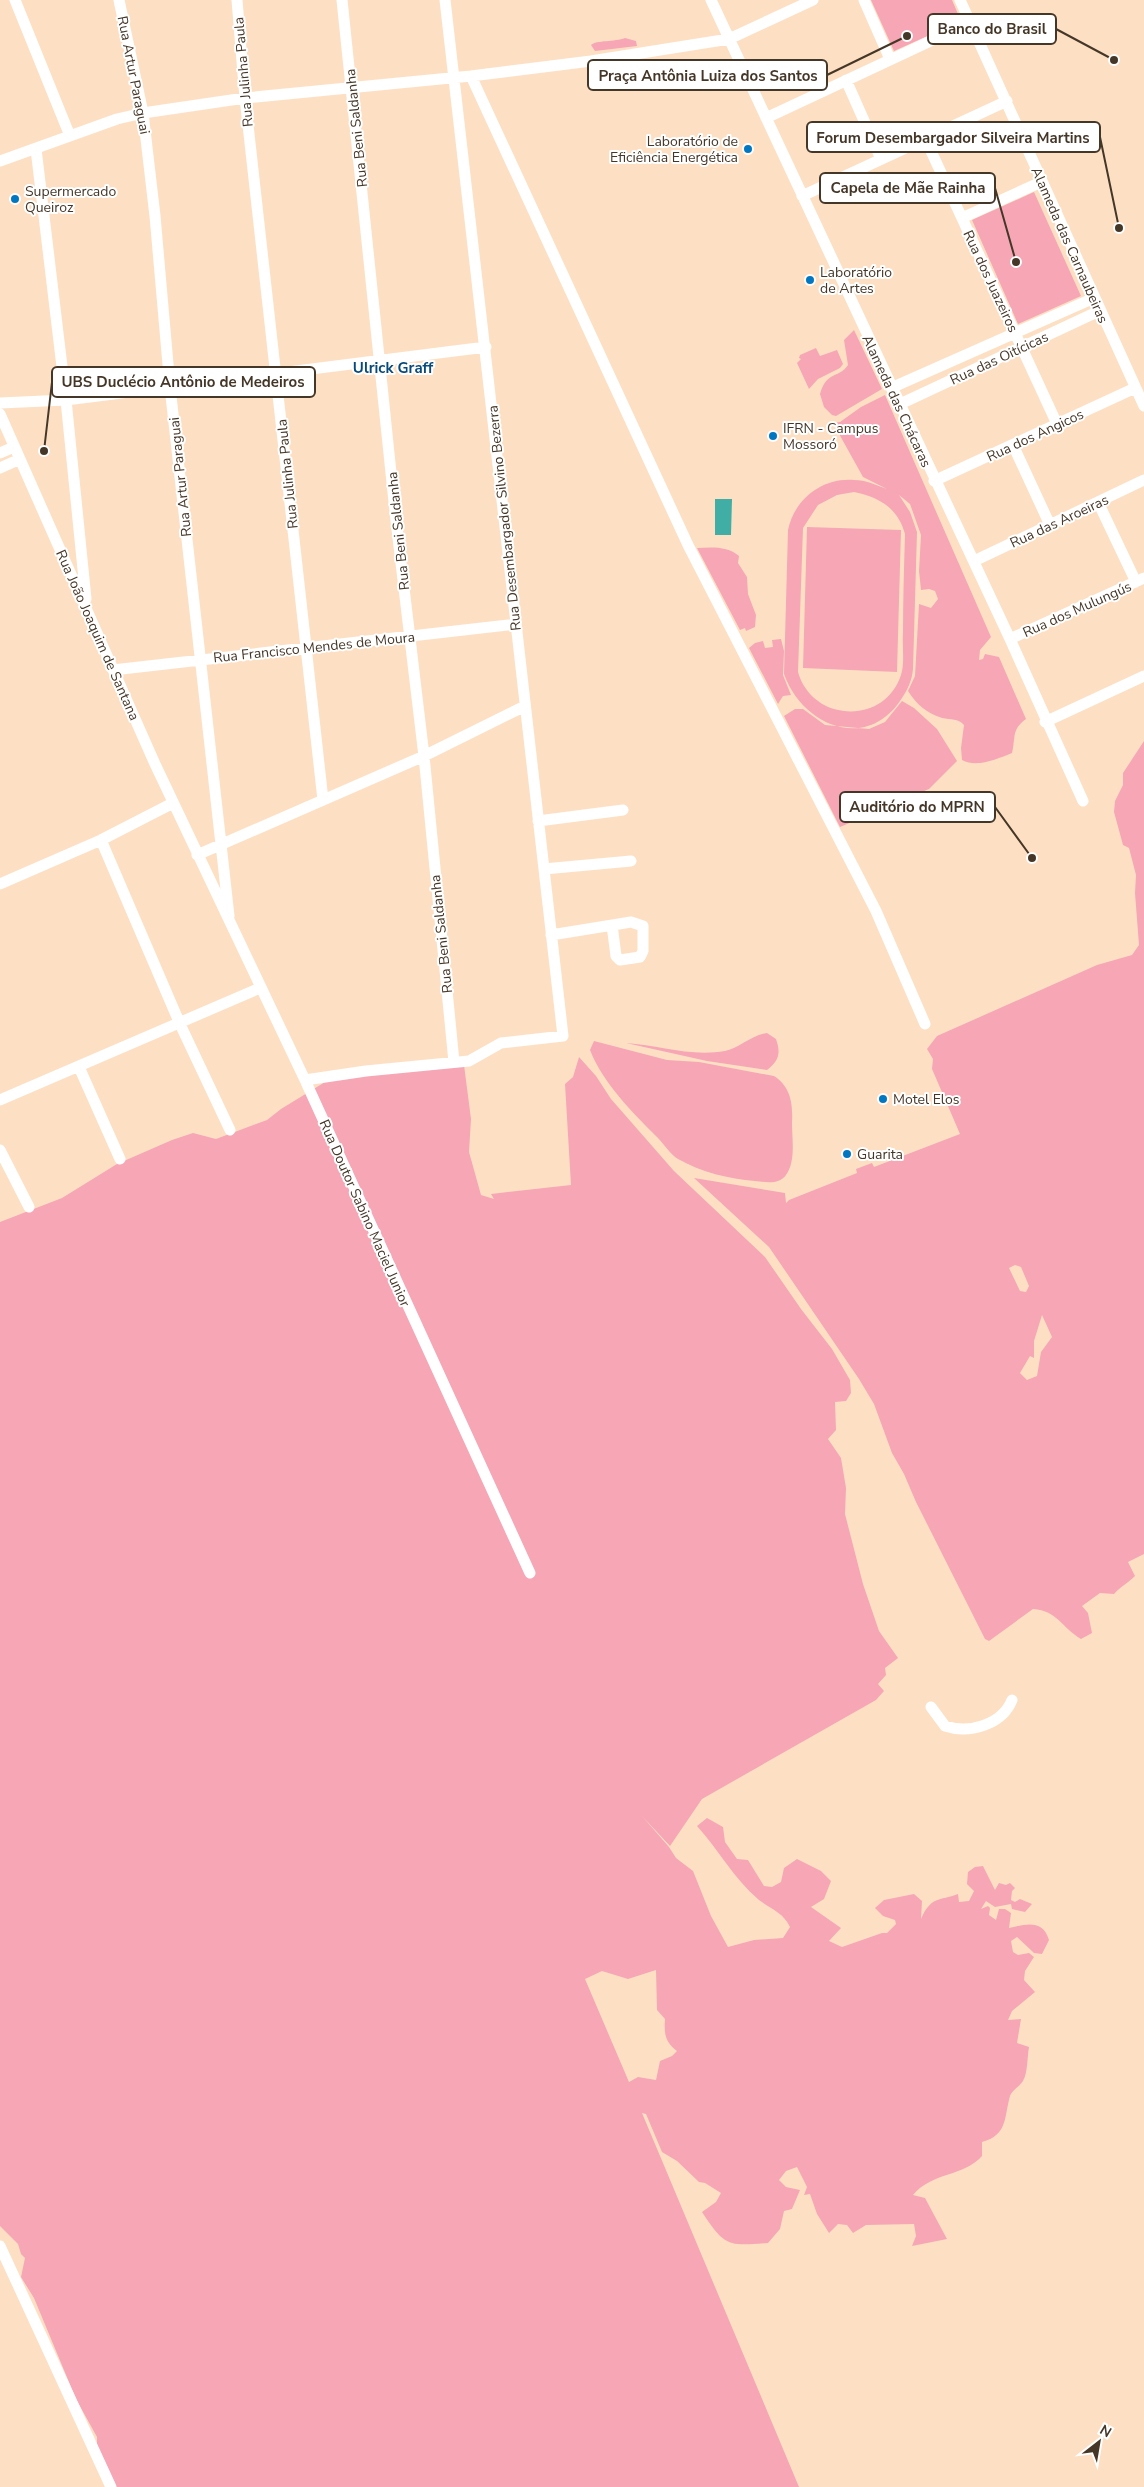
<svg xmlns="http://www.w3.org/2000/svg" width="1144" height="2487" font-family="'Nunito Sans',sans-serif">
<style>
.green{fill:#f6a6b5;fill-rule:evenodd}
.water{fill:#40aea4}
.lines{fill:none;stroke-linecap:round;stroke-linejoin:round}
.minor{stroke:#fff;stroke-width:11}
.poi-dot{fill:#0277c1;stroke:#fff;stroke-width:2}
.labels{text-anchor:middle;stroke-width:4;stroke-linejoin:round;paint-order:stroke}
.street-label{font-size:14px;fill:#453728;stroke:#fff}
.poi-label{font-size:14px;fill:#453728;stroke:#fff;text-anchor:start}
.neighbourhood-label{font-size:15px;font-weight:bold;fill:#074a7a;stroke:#fff}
.leader{fill:none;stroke:#453728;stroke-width:2}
.callout-dot{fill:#453728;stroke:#fff;stroke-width:2}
.callout{fill:#fff;stroke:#453728;stroke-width:2}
.callout-label{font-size:15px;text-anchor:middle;font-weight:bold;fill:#453728}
</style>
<rect width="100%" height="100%" fill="#fde0c3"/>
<!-- green -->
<path class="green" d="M871,0h81l9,21 -67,30z
M625,38l11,3 1,5 -42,5 -4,-6c5,-5 24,-3 34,-7z
M1034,192l47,104 -63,28 -46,-104z
M854,330l28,59 -46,27 -4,-1 -8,-8 -4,-13c7,-24 19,-15 28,-29l-4,-25z
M816,348l4,8 17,-6 6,14 -3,4 -22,11 -9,10 -12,-26 4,-4 -2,-1 1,-3z
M885,395l106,242 -11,13 -1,10 4,-1 2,-5 14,3 27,62c-15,11 -10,18 -14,34 -15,6 -35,15 -50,7l-1,-12 3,-23c-6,-7 -13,-5 -22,-7 -15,-5 -25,-13 -34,-27l7,-15 4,-72 12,4 7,-9 -3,-8 -6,-2 -8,1 -2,-19 2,-36 -11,-31 -11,-9 11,17 7,20 -4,137c-1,12 -6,22 -13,32 -35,51 -98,24 -116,-27l4,-144c6,-30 34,-53 66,-50 12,0 22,5 33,9l-24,-12 -30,-54 7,-1 21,-15zM854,492c25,5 44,16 51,42 -1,33 -2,66 -2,99 -1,13 2,30 -2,42 -10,30 -39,42 -67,34 -17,-5 -31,-19 -36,-37l5,-144 15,-23 19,-10z
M807,527l94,3 -4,142 -94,-4z
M697,548c15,-1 31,-2 42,8l-1,7 9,14 1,17 8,21 -1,12 -9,4 -1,-3 -5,2z
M781,639l3,12 -1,24 8,20 -8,1 -5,8 -29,-56 6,-5 8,-2 2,7 8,-1 -1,-7z
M902,701l12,7 23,21 20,32 -28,28 -89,38 -56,-111 11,-7h8l22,16 44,4 16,-7z
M1144,741v813l-16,8 7,14c-7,7 -15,11 -21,18l-14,-1 -18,13 6,7 4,20 -11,6c-20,-12 -23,-28 -48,-30l-44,32 -4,-2 -69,-137 -12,-28 -12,-21 -18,-49 -15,-25 -90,-132 -75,-69 91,15 1,10 3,-3 68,-27 -1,-4 16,-6 2,4 86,-33 -28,-65 1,-10 -6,-10 10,-13 160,-71 35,-10 7,-10 -4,-52 1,-18 -7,-27 -6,-3 -9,-33 1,-11 8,-16v-12zM1015,1265l6,2 8,19 -3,6 -6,-1 -11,-23zM1042,1315l10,22 -11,15 -4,24 -10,4 -7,-7 10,-17 4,2v-17z
M767,1033l9,6c5,14 3,22 -9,31l-60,-9 -81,-18c33,2 64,14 99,8 15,-3 26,-16 42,-18z
M594,1041l73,19 32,2 75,14c17,11 19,28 18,47 0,16 4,38 -6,52 -7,10 -20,7 -31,6 -26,-2 -54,-9 -77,-22 -8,-5 -14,-15 -21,-22 -25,-25 -54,-54 -67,-87z
M579,1057l17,19 15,23 63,72 91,86 36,52 31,40 18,31 1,13 -5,8 -11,1 1,28 -8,9 13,19 5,30 -1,26 18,70 16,47 19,27 -13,10 1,7 -8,9 6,7 -8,9 -174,99 -32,47 -28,-30 27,31 7,11 17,13 18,45 17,31 26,-7 29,-2 7,-11c-6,-14 -19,-18 -31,-27 -25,-21 -41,-51 -62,-74l10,-8 16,9 2,15 12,17 11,1 16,26 8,1 9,-5 3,-14 13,-9 24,12 10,10 -7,18 -13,8 30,21 -12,13 13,6 40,-14h5l9,-9 -1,-4 -12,-4 -8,-8 9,-8 30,-6 8,7 -1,18c10,-23 18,-18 37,-25l1,8 10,-1 5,-10 -7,-7 1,-12 7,-5 8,-1 12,24 4,-7 7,2 4,-2 5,5 -3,3 -1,9 4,2 5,-3 12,5 -7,8 -13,-3 -1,-5 -16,3 -9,-6 -5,8 7,-3 2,2 -1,7 7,5 3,-11h6l6,4 -2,15c17,-4 34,-9 40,12l-7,14 -8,-1 -17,-16 -6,4 2,11 5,3 11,-2 5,4 -9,14 -1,9 11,12 -23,19 -4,9 13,-1 -4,24 12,4c-2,11 -1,25 -6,34 -4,6 -11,9 -13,15 -6,21 -2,39 -28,46v14c-19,21 -50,16 -69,39l12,3 22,41 -35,7 4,-10 -2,-12 -48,1 -13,8 -6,-8 -9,-1 -9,9 -12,-19 -7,-20 -6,1 3,-8 -10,-20 -11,4 -7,9 7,7 14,3 -8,19 -8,2 -4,18 -12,14c-40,3 -43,4 -66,-31l14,-10 5,-9 -16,-10 -6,-1 -22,-21 -15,-9 -16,-38 -4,-1 157,374h-684l-18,-42v-8l-21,-38 -42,-101 -13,-21 4,-19 -4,-4 -3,-10 -18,-18v-1004l62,-24 55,-34 55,-24 21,-7 23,6 51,-19 14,-11 49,-30 134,-14 7,54 -2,33 12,43 13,4 -3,-5 80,-9 -6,-101 8,-7zM656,1970l1,40 8,9c-1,15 0,23 12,32l-5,5 -12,5 -4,19 -18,-3 -9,5 -44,-103 17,-8 26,8z"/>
<!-- water -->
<path class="water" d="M715,499h17l-1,36h-16z"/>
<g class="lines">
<!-- minor -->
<path class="minor" d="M15,0l55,136
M119,0l24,113 12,103 15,171 59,529
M237,0l8,98 78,702
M342,0l54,521 28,235 30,306
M711,0l299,639 73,162
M864,0l26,59
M960,0l184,406
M471,76l217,469 188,366 49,113
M846,80l35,79
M766,118l205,-96
M925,138l132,286
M36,149l30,251 20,199
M0,161l117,-42 26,-6 102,-15 226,-22 120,-15 138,-22 84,-39
M802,196l205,-95
M962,218l79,-36
M891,388l203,-90
M0,403l66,-3 420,-53
M898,405l201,-94
M0,414l155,350 150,316 225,493
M1013,445l37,80
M0,453l14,-6
M0,468l20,-9
M934,481l201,-93
M1098,502l38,80
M974,561l170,-81
M1010,639l134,-61
M113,670l403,-46
M1045,722l99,-46
M538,821l85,-11
M101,840l79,184 50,106
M197,855l227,-99 101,-50
M544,869l87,-8
M0,884l101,-44 72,-37
M551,935l80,-13 12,4v25l-3,6 -20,3 -4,-4 -4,-31
M79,1067l41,92
M305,1080l61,-9 103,-10 32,-18 62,-7 -118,-1036
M0,1100l260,-112
M0,1150l29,57
M931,1707l14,19c24,8 57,-1 67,-26
M0,2246l111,241"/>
</g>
<!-- markers -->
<g class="poi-dot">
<circle cx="748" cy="149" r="5"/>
<circle cx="15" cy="199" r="5"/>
<circle cx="810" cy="280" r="5"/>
<circle cx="773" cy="436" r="5"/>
<circle cx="883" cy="1099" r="5"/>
<circle cx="847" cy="1154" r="5"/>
</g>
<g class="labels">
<!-- street labels -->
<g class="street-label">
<text transform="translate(243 72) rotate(-95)" y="5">Rua Julinha Paula</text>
<text transform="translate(134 75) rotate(79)" y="5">Rua Artur Paraguai</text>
<text transform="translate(356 128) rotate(-96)" y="5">Rua Beni Saldanha</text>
<text transform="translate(1070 245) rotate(66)" y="5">Alameda das Carnaubeiras</text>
<text transform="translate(991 281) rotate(65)" y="5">Rua dos Juazeiros</text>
<text transform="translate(999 358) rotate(-25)" y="5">Rua das Oitícicas</text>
<text transform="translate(897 401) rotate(65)" y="5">Alameda das Chácaras</text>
<text transform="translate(1035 435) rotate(-25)" y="5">Rua dos Angicos</text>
<text transform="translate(287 474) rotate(-96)" y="5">Rua Julinha Paula</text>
<text transform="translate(180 477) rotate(-96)" y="5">Rua Artur Paraguai</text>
<text transform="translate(504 518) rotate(-96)" y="5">Rua Desembargador Silvino Bezerra</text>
<text transform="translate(1059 521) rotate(-25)" y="5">Rua das Aroeiras</text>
<text transform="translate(398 531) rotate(-96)" y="5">Rua Beni Saldanha</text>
<text transform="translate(1077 609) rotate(-24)" y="5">Rua dos Mulungús</text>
<text transform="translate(98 635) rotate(66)" y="5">Rua João Joaquim de Santana</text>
<text transform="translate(314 647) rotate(-6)" y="5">Rua Francisco Mendes de Moura</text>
<text transform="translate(441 934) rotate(-96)" y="5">Rua Beni Saldanha</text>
<text transform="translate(365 1213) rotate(66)" y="5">Rua Doutor Sabino Maciel Junior</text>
</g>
<!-- poi labels -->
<g class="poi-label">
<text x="738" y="146" text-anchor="end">Laboratório de<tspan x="738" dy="16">Eficiência Energética</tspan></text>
<text x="25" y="196">Supermercado<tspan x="25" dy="16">Queiroz</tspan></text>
<text x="820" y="277">Laboratório<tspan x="820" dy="16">de Artes</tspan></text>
<text x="783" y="433">IFRN - Campus<tspan x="783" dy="16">Mossoró</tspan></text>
<text x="893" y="1104">Motel Elos</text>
<text x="857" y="1159">Guarita</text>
</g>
<!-- neighbourhood labels -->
<g class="neighbourhood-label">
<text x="393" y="373">Ulrick Graff</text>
</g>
</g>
<!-- callouts -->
<path class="leader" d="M1114 60L1056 29M907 36L827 75M1119 228L1100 137M1016 262L995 188M44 451L52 382M1032 858L995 807"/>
<g class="callout-dot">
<circle cx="1114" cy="60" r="5"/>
<circle cx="907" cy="36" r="5"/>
<circle cx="1119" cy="228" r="5"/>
<circle cx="1016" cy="262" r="5"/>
<circle cx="44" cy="451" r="5"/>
<circle cx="1032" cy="858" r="5"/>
</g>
<g class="callout">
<rect x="928" y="14" width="128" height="30" rx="5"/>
<rect x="588" y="60" width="239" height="30" rx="5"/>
<rect x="807" y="122" width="293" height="30" rx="5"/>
<rect x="820" y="173" width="175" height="30" rx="5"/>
<rect x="52" y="367" width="263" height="30" rx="5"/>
<rect x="840" y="792" width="155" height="30" rx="5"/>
</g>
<g class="callout-label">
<text x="992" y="34">Banco do Brasil</text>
<text x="708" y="81">Praça Antônia Luiza dos Santos</text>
<text x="953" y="143">Forum Desembargador Silveira Martins</text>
<text x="908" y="193">Capela de Mãe Rainha</text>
<text x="183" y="387">UBS Duclécio Antônio de Medeiros</text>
<text x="917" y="812">Auditório do MPRN</text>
</g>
<!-- north arrow -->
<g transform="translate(1099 2442) rotate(31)" stroke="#ffffff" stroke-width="4" paint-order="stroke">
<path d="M0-4L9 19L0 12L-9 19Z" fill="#453728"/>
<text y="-8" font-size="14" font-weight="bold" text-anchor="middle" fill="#453728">N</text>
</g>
</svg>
